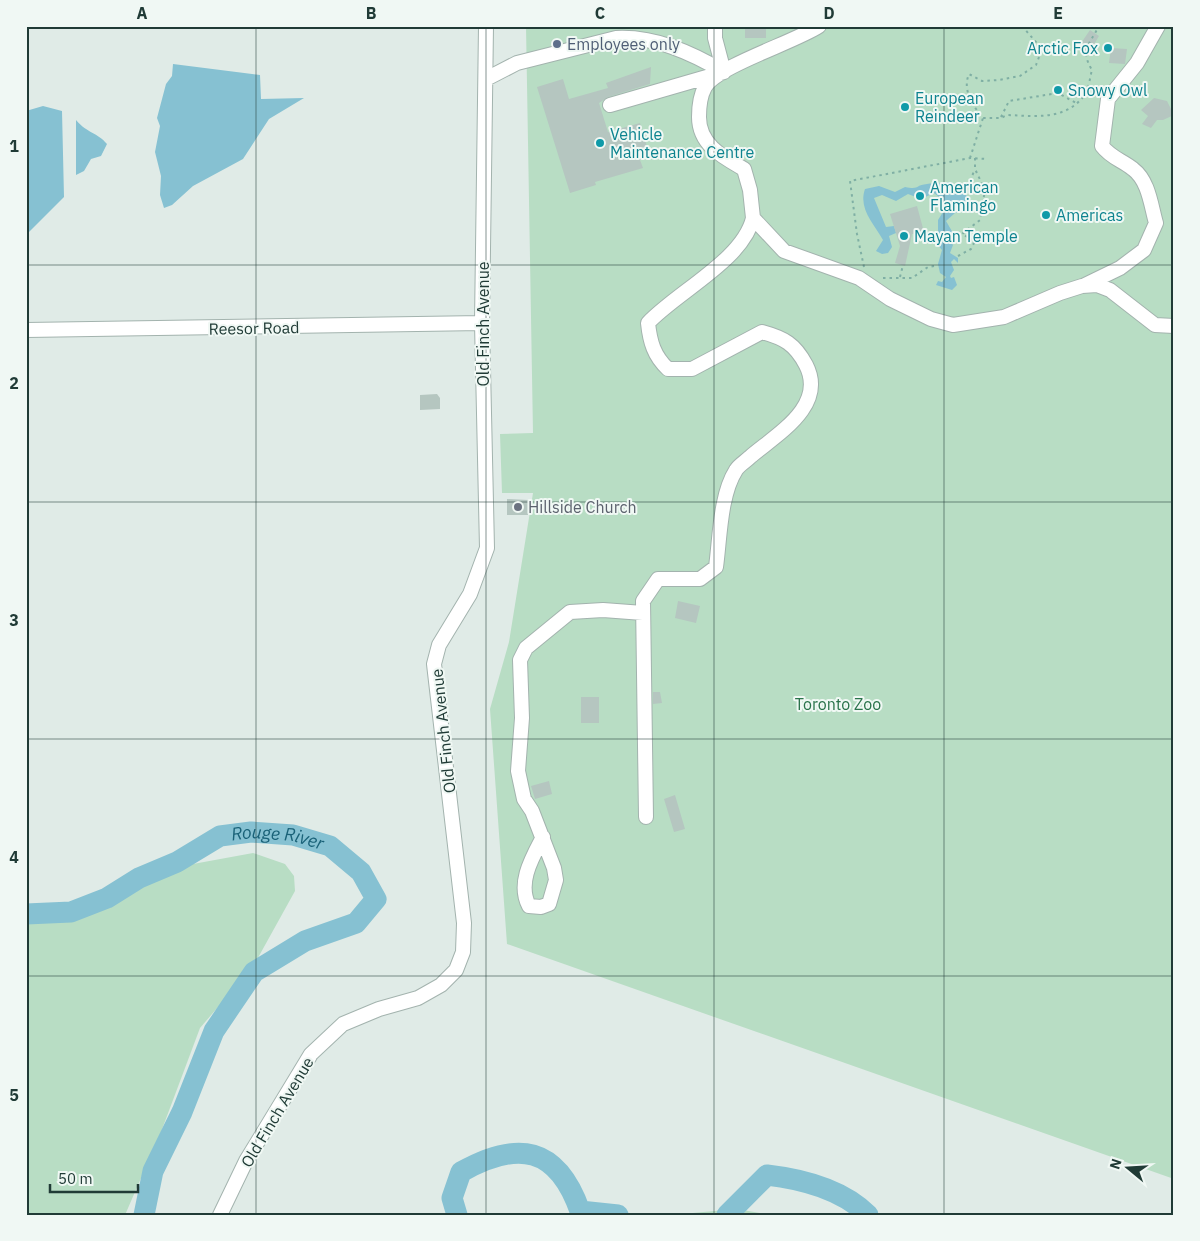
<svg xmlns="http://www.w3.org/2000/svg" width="1200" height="1241" font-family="'IBM Plex Sans',sans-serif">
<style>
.green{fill:#b8ddc4}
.water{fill:#86c1d2}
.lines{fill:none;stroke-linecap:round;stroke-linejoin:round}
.river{stroke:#86c1d2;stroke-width:21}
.building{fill:#b5c6c0}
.minor-casing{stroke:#a3b3ae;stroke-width:16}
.path{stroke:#7fafa4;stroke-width:2;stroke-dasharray:2.5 4;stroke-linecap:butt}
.minor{stroke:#fff;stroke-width:14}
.grid{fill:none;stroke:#203b36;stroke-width:1;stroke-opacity:0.55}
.service-dot{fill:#5c6f8a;stroke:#f0f8f4;stroke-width:2}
.culture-dot{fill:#0f9aa8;stroke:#f0f8f4;stroke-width:2}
.worship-dot{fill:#6b7280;stroke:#f0f8f4;stroke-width:2}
.labels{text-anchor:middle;stroke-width:4;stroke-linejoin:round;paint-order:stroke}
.service-label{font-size:16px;fill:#4e5e75;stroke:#f0f8f4;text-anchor:start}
.culture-label{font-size:16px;fill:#0d838f;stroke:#f0f8f4;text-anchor:start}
.street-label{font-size:16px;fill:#203b36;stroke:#f0f8f4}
.worship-label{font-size:16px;fill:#5b616d;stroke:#f0f8f4;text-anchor:start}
.park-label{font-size:16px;fill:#2a734b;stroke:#f0f8f4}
.water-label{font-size:18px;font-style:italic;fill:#1a6278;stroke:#f0f8f4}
.neatline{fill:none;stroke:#203b36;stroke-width:2}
.grid-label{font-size:16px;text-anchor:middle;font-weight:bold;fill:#203b36}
</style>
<rect width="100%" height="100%" fill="#e0ebe7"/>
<!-- green -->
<path class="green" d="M526,26h648v1153l-667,-235 -17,-235 19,-67 24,-149h-31l-2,-59 33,-1z
M253,853l32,11 9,12 1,15 -41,74 -54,63 -39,104 -36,83h-99v-296l33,-4 134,-51z
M737,1209l34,6h-101z"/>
<!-- water -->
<path class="water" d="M173,64l87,11 1,24 43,-1 -35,21 -26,40 -50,27 -21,19 -8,3 -4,-13 1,-19 -6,-24 5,-26 -3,-8 9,-34 6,-8z
M43,106l19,5 2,86 -38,38v-124z
M76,120c12,14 21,12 31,24l-6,12 -10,3 -7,12 -8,4z
M951,182l8,5 11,13 -2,10 -13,3 -9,8 7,12 -3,1 -1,6 4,5 -3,8 8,5v5l-4,-4 -3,3 3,8 -4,6 1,2 3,-1 3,8 -5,5 -16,-5 2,-4 4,1 4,-5 -6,-4 -2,-9 4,-14 -6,-7 -6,-1 8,-9v-13l5,-8 -4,-15 -5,-4 -13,6 -13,-5 -12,7 -14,-6 -8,3 12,29 8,-1 2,7 -7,3 3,11 -4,6 -6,1 -6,-3 7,-11c-9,-16 -25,-31 -18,-51l14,-3 16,6 10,-5c15,3 10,-2 22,-3 8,-2 16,0 24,-2z"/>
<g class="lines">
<!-- river -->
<g class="river">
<path id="s1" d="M26,914l45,-2 36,-14 32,-20 38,-16 43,-26 31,-4 42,3 37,11 31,26 15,27 -20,24 -51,18 -51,31 -40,59 -32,81 -29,59 -9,44"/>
<path d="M457,1215l-5,-17 9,-26c57,-32 96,-26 119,39l38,4"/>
<path d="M727,1215l40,-40c35,4 76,15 101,40"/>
</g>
</g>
<!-- building -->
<path class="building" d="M745,26h21v12h-21z
M1090,30l9,6 -12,20 -10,-7z
M1111,48l16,1 -2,15 -16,-1z
M651,67l-1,17 -42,13 -9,6 9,29 32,-9 10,34 -10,3 3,8 -48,14 1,3 -26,8 -33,-106 26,-8 6,20 39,-11 -2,-5z
M1154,98l13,3 7,14 -11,5h-6l-6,8 -9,-4 6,-8 -7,-6z
M917,206l7,26 -12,2 -7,32 -10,-3 5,-17 -10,-32z
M437,394l3,4v11l-20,1v-15z
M507,499l21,1v15h-21z
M678,601l22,5 -4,17 -21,-5z
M653,692h7l2,11 -9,1z
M581,697h18v26h-18z
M549,781l3,13 -17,5 -4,-13z
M675,795l10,34 -11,3 -10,-33z"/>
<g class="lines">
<defs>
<path id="minor" d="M819,26c-24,16 -102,40 -114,61 -5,9 -6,20 -6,30 0,28 24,40 45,52l6,21 3,28 31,33 75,27 31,21 41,20 22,6 51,-8 56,-24 22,-7 15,-1 13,5 45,35 19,1
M486,79l31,-16 99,-25c39,-2 76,15 108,34
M610,105l114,-33 -9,-34v-12
M1085,285l35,-17 24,-18 12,-27c-5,-17 -7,-42 -23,-54 -11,-9 -22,-11 -31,-23l6,-47 29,-36 21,-37
M26,330l456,-7
M646,817l-3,-216 15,-22h42l16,-12c4,-29 4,-72 20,-97 3,-5 10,-9 14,-13 27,-23 77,-51 56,-92 -11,-21 -22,-27 -44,-33l-70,37h-24c-14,-13 -18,-27 -20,-46 29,-31 95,-63 105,-105
M543,837c-11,21 -26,46 -14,69l12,1 8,-3 7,-24 -2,-12 -22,-57 -8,-12 -6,-28 4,-53 -2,-58 6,-12 44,-36 33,-2 40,3
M220,1215l26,-54 65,-107 32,-30 36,-15 39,-11 23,-13 15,-15 7,-18 1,-29 -30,-259 5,-19 31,-51 17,-46 -5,-225 4,-297"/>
</defs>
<!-- minor casing -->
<use href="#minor" class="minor-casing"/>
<!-- path -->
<path class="path" d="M1022,26l20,23 -6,16 -16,11 -21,4 -17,1 -13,-7c-7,16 4,32 14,44h18l6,-3c29,1 60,6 79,-22 3,-6 4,-16 6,-23 -12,-20 -3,-25 7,-44
M1001,117l8,-16 49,-8 18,10
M970,158l13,-40
M970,181l5,-12
M958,256l13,-7 4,-8 -13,-7 18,-14 5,-30 -10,-21v-11
M864,267l-7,-33 -7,-53 120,-23 18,1
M900,277l3,-12
M883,278h29l16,-11 6,-1"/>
<!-- minor -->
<use href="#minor" class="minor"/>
</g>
<!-- grid -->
<path class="grid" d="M256,26v1189M486,26v1189M714,26v1189M944,26v1189M26,265h1148M26,502h1148M26,739h1148M26,976h1148"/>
<!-- markers -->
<circle class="service-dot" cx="557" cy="44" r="5"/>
<g class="culture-dot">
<circle cx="1108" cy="48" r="5"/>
<circle cx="1058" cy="90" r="5"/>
<circle cx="905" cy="107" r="5"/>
<circle cx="600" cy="143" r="5"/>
<circle cx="920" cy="196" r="5"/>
<circle cx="1046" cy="215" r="5"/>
<circle cx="904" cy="236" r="5"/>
</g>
<circle class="worship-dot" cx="518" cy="507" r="5"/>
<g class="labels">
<!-- service labels -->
<g class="service-label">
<text x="567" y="50">Employees only</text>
</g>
<!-- culture labels -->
<g class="culture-label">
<text x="1098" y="54" text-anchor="end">Arctic Fox</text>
<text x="1068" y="96">Snowy Owl</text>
<text x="915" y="104">European<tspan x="915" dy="18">Reindeer</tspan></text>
<text x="610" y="140">Vehicle<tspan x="610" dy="18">Maintenance Centre</tspan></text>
<text x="930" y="193">American<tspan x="930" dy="18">Flamingo</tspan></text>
<text x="1056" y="221">Americas</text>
<text x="914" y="242">Mayan Temple</text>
</g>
<!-- street labels -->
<g class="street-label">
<text transform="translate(483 324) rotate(-90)" y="6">Old Finch Avenue</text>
<text transform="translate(254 328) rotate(-1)" y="6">Reesor Road</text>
<text transform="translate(443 731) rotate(-96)" y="6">Old Finch Avenue</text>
<text transform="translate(277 1112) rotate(-59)" y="6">Old Finch Avenue</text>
</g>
<!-- worship labels -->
<g class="worship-label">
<text x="528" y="513">Hillside Church</text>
</g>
<!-- park labels -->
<g class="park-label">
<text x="838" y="710">Toronto Zoo</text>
</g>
<!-- water labels -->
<g class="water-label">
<text dy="6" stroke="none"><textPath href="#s1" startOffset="271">Rouge River</textPath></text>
</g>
</g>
<!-- border -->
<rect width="1200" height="1241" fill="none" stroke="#f0f8f4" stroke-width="55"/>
<!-- north arrow -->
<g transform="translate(1128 1168) rotate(288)" stroke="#f0f8f4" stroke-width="4" paint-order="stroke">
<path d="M0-4L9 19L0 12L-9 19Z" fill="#203b36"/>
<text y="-8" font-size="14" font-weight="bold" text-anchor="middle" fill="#203b36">N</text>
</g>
<!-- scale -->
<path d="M50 1184v8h88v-8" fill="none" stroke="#203b36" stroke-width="2.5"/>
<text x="58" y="1184" font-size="15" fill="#203b36" stroke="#f0f8f4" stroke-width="4" paint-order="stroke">50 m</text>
<rect x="28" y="28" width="1144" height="1186" class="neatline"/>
<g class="grid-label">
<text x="142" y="19">A</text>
<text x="371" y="19">B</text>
<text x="600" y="19">C</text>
<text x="829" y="19">D</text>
<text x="1058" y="19">E</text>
<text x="14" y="152">1</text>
<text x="14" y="389">2</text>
<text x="14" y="626">3</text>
<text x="14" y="863">4</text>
<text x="14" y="1101">5</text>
</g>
</svg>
